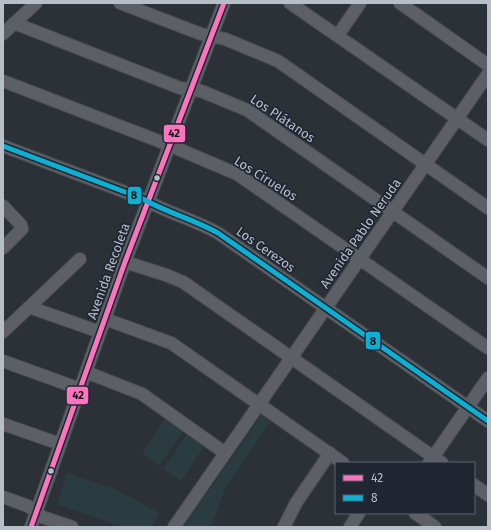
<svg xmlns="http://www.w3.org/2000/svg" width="491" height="530" font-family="'Fira Sans',sans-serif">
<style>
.green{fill:#2a3c3f}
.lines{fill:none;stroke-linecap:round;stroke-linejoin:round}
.minor-casing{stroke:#4a4d53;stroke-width:14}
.minor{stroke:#5c6066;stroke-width:12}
.bus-1-casing{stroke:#202733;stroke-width:8}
.bus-2-casing{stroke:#202733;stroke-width:8}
.bus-1{stroke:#fc73be;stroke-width:5}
.bus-2{stroke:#0dafd3;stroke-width:5}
.bus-dot{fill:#b7bec8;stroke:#202733;stroke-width:1.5}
.labels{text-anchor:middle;stroke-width:3.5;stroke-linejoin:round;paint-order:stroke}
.street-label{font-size:13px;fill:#b7bec8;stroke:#202733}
.line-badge{stroke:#202733;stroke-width:1.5}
.pale-badge-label{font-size:11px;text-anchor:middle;font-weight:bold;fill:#111}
</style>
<rect width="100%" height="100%" fill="#2c3138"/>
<!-- green -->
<path class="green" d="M262,415l8,7 -46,69 -13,36h-28z
M165,419l18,12 -24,35 -17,-12z
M187,434l17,12 -23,35 -18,-12z
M67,473l46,15 46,25 -8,14h-29l-65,-23z"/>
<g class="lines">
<defs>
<path id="minor" d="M120,3l81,31 24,5 53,22 210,147
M290,3l198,137
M400,3l88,62
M14,23l166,65 21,3 46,19 241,168
M3,34l33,-31
M338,35l22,-32
M3,81l166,64 68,29 251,174
M3,146l138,52c24,14 52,21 77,35l270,188
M3,206l18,19 1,4 -19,19
M125,262l41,13 17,7 259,181
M29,307l71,25
M105,319l66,24 172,120
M3,332l77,-73
M3,361l77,28
M86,372l56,22 83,59
M3,424l57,20
M429,463l59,-85
M474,485l14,10
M3,497l25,9 14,11 30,10
M415,513l20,14
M31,527l94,-265 99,-259
M174,527l314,-453
M284,527l12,-24 34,-50
M350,527l9,-14"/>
</defs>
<!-- minor casing -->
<use href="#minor" class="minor-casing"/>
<!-- minor -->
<use href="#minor" class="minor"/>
<defs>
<path id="bus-1" d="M31,527l94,-265 99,-259"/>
<path id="bus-2" d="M3,146l138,52c24,14 52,21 77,35l270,188"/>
</defs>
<!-- bus-1 casing -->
<use href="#bus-1" class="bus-1-casing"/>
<!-- bus-2 casing -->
<use href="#bus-2" class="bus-2-casing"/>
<!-- bus-1 -->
<use href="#bus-1" class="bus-1"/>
<!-- bus-2 -->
<use href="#bus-2" class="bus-2"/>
</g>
<!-- markers -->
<g class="bus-dot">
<circle cx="157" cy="178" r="3.5"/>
<circle cx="51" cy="471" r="3.5"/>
</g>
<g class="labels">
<!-- street labels -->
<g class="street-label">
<text transform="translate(283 118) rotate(34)" y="5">Los Plátanos</text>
<text transform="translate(266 178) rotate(32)" y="5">Los Ciruelos</text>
<text transform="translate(360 233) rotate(-55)" y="5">Avenida Pablo Neruda</text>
<text transform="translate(266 249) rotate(35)" y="5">Los Cerezos</text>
<text transform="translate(108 271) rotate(-70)" y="5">Avenida Recoleta</text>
</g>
</g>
<g class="line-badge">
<rect x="163" y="124" width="23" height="19" rx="4" fill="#fc73be"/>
<rect x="127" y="186" width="15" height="19" rx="4" fill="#0dafd3"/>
<rect x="365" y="331" width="16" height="19" rx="4" fill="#0dafd3"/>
<rect x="66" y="386" width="23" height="19" rx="4" fill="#fc73be"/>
</g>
<g class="pale-badge-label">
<text x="174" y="137">42</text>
<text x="134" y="199">8</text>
<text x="373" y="345">8</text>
<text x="78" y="399">42</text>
</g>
<!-- border -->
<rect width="491" height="530" fill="none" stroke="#b7bec8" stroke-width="8"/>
<!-- legend -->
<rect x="335" y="462" width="140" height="52" fill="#202733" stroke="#5c636f"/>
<rect x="343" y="475" width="20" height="6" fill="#fc73be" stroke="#5c636f"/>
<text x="371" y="482" font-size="12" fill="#b7bec8">42</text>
<rect x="343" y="495" width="20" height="6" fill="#0dafd3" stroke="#5c636f"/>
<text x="371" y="502" font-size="12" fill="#b7bec8">8</text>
</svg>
